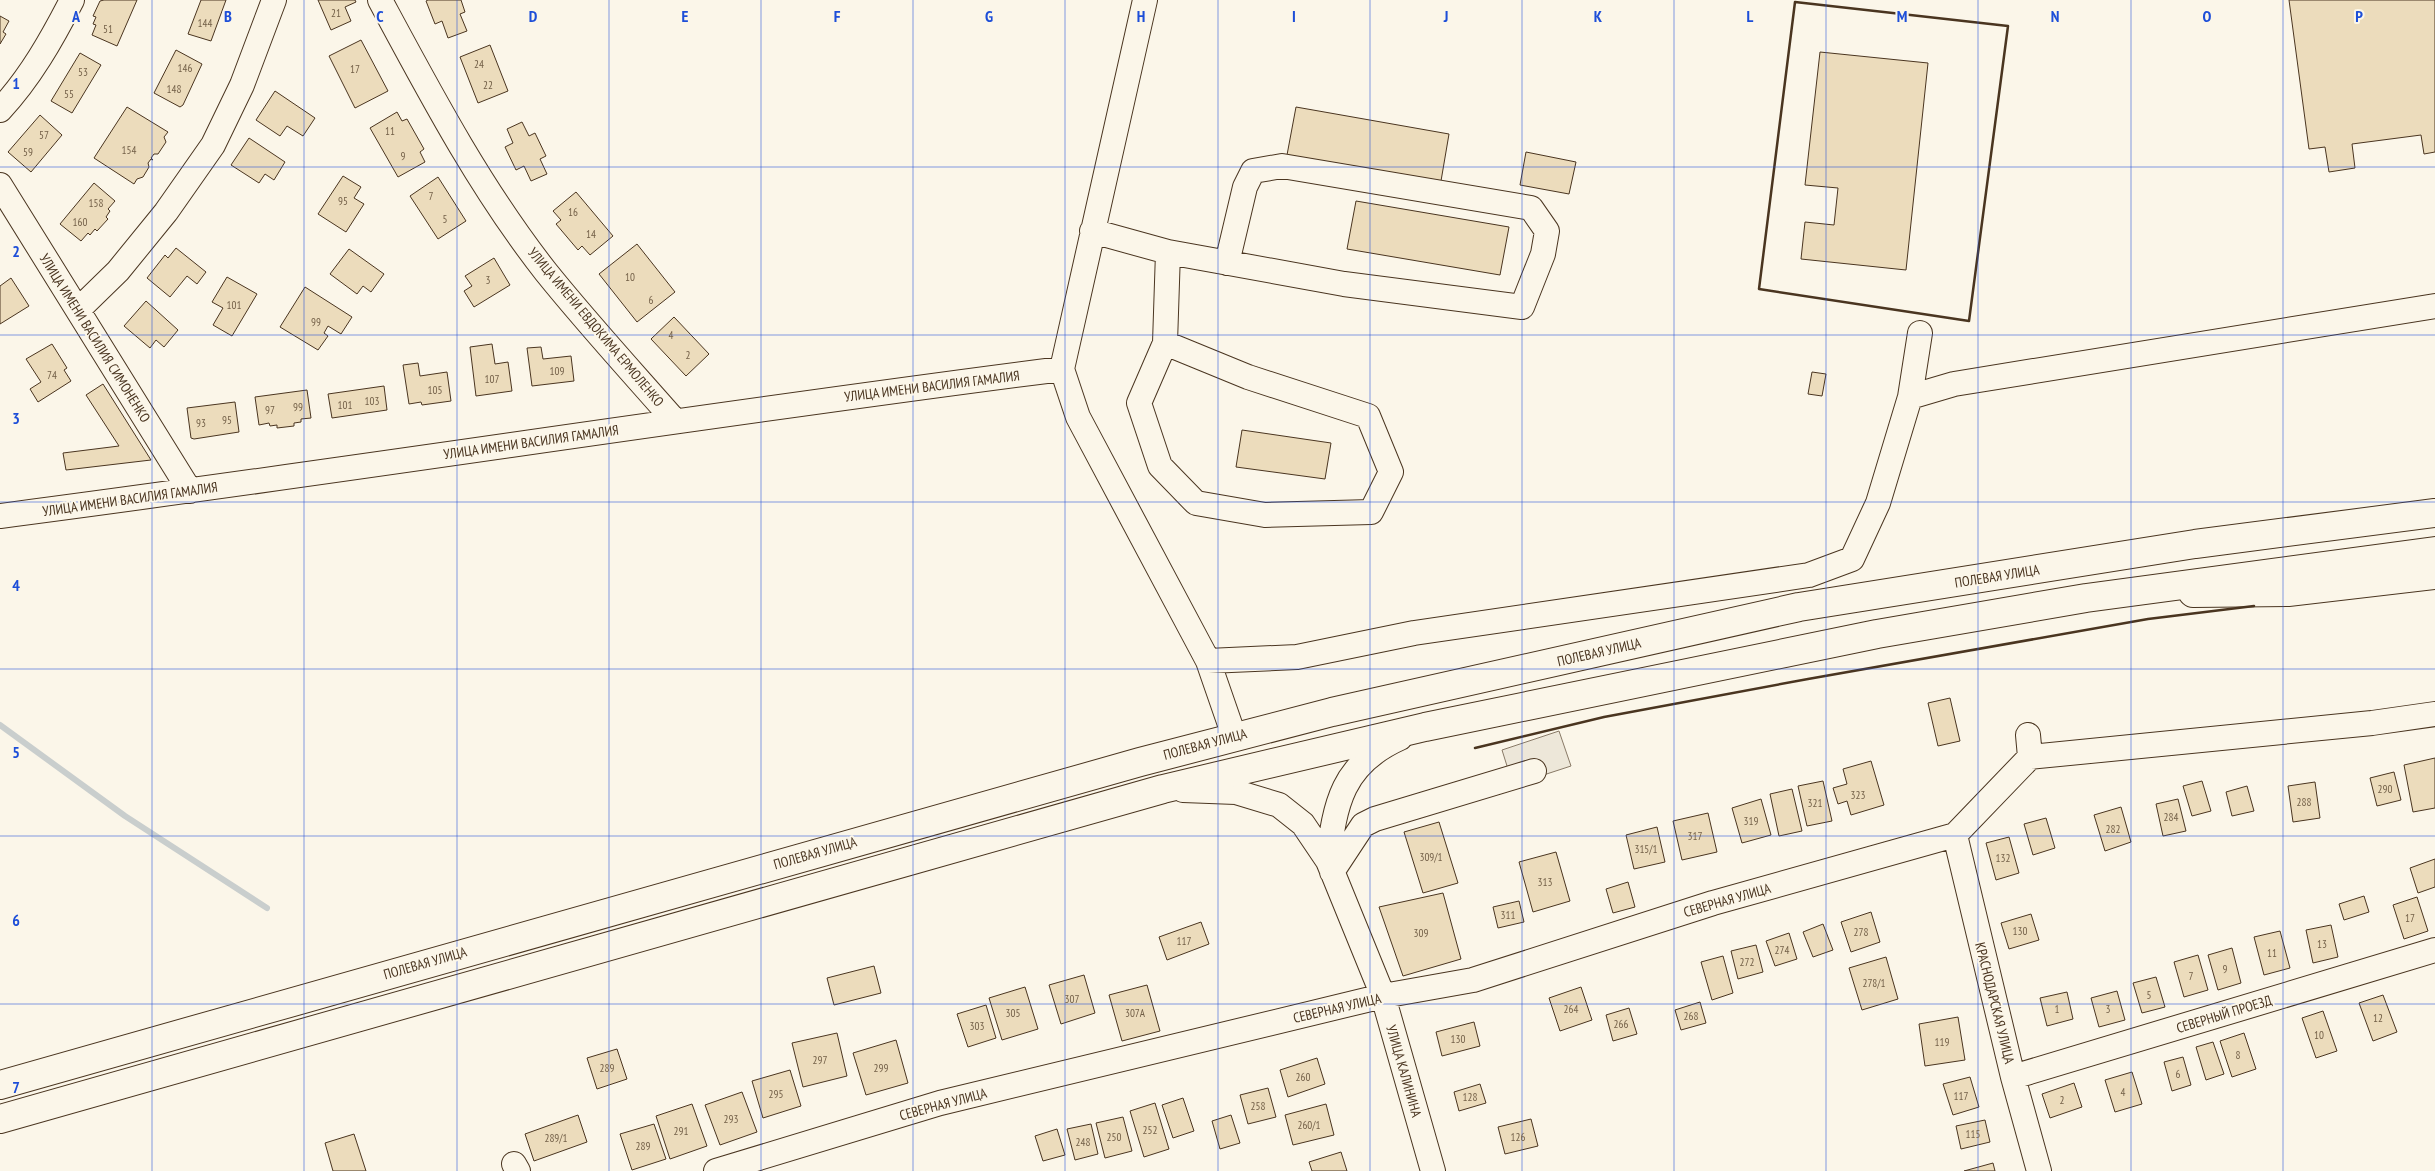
<svg xmlns="http://www.w3.org/2000/svg" width="2435" height="1171" font-family="'PT Sans Narrow',sans-serif">
<style>
.parking{fill:#ede7d9;stroke:#887966}
.lines{fill:none;stroke-linecap:round;stroke-linejoin:round}
.stream{stroke:#c9cecd;stroke-width:6}
.building{fill:#ecdcbc;stroke:#4a3520}
.minor-casing{stroke:#4a3520;stroke-width:26}
.major-casing{stroke:#4a3520;stroke-width:30}
.highway-casing{stroke:#4a3520;stroke-width:30}
.minor{stroke:#fbf6e9;stroke-width:24}
.major{stroke:#fbf6e9;stroke-width:28}
.highway{stroke:#fbf6e9;stroke-width:28}
.wall{stroke:#4a3520;stroke-width:2.5}
.grid{fill:none;stroke:#1d4ed8;stroke-width:1;stroke-opacity:0.55}
.labels{text-anchor:middle;stroke-width:4;stroke-linejoin:round;paint-order:stroke}
.number-label{font-size:11px;fill:#725f47}
.street-label{font-size:14px;fill:#4a3520;stroke:#fbf6e9}
.grid-label{font-size:16px;text-anchor:middle;font-weight:bold;fill:#1d4ed8;stroke:#fbf6e9;stroke-width:4;stroke-linejoin:round;paint-order:stroke}
</style>
<rect width="100%" height="100%" fill="#fbf6e9"/>
<!-- parking -->
<path class="parking" d="M1559,731l12,35 -58,19 -11,-35z"/>
<g class="lines">
<!-- stream -->
<path class="stream" d="M0,725l125,91 142,92"/>
</g>
<!-- building -->
<path class="building" d="M104,0h33l-20,46 -25,-11 4,-10 -3,-1 3,-7 -3,-1 7,-15z
M201,0h25l-15,41 -23,-7z
M318,0h37l1,2 -11,5 6,14 -20,9z
M428,0h33l4,12 -5,2 7,17 -19,7 -6,-17 -7,3 -9,-23z
M2289,0h146v152l-11,2 -3,-19 -69,9 3,24 -26,4 -4,-25 -16,2z
M0,16l9,5 -6,11 3,2 -6,10z
M361,40l27,51 -33,17 -26,-52z
M490,45l18,46 -30,12 -18,-46z
M176,50l26,14 -19,41 -3,2 -26,-14z
M1820,52l108,11 -22,207 -105,-11 4,-37 29,3 4,-37 -33,-3z
M80,53l21,12 -29,48 -21,-12z
M275,91l40,27 -12,18 -16,-10 -7,10 -24,-16z
M127,107l41,25 -4,5 2,5 -8,12h-4l-3,4 2,2 -2,-1 -3,4 1,4 -6,10 -6,2 -3,5 -40,-26z
M1296,107l153,27 -8,47 -154,-26z
M397,112l5,9 5,-2 17,30 -4,3 5,10 -27,15 -28,-49z
M40,115l22,20 -31,37 -23,-20z
M522,122l7,14 6,-3 11,23 -6,3 7,15 -16,7 -7,-15 -8,4 -11,-23 8,-4 -6,-14z
M249,138l36,24 -11,18 -9,-6 -6,9 -28,-18z
M1526,152l50,10 -7,32 -49,-9z
M343,176l18,11 -7,11 10,6 -18,28 -28,-18z
M438,177l28,44 -28,18 -28,-43z
M94,183l21,18 -7,8 2,2 -4,6 2,2 -11,12 -2,-2 -5,6 -2,-2 -7,8 -21,-17z
M576,192l37,44 -23,19 -8,-9 -4,4 -22,-26 5,-4 -8,-9z
M1356,201l153,26 -9,48 -153,-26z
M637,244l38,48 -38,30 -38,-48z
M176,248l30,24 -9,12 -10,-8 -17,21 -23,-19 18,-23 3,3z
M349,249l35,25 -13,18 -8,-6 -6,8 -27,-20z
M494,258l16,27 -36,22 -10,-16 8,-5 -7,-10z
M227,277l30,17 -25,42 -19,-11 10,-17 -11,-6z
M11,278l18,28 -29,18v-38z
M305,287l47,30 -11,17 -13,-8 -4,7 4,3 -10,14 -38,-23z
M146,301l32,29 -14,17 -8,-7 -6,8 -26,-22z
M674,317l35,37 -23,22 -35,-37z
M52,344l15,24 -3,2 7,11 -33,21 -8,-13 11,-7 -15,-23z
M492,344l3,20 13,-2 4,29 -36,5 -6,-49z
M541,347l2,12 28,-3 3,25 -42,5 -5,-38z
M418,363l2,13 27,-4 4,29 -29,4 -1,-3 -12,2 -6,-39z
M1812,372l14,2 -4,22 -14,-2z
M103,384l48,76 -85,10 -3,-17 56,-7 -33,-51z
M384,386l3,24 -55,8 -4,-24z
M307,390l4,28 -10,1v3l-7,1v3l-17,2v-3l-7,1 -1,-3 -10,2 -4,-28z
M235,402l4,30 -45,7 -3,-1 -4,-30z
M1242,430l89,13 -6,36 -89,-12z
M1950,698l10,43 -22,5 -10,-43z
M2435,758v50l-22,4 -9,-47z
M1871,761l13,44 -33,10 -4,-14 -9,3 -5,-16 14,-4 -4,-15z
M2394,772l7,28 -24,6 -7,-28z
M1823,781l9,40 -25,5 -9,-40z
M2202,781l9,30 -19,5 -9,-30z
M2315,782l5,36 -27,4 -5,-36z
M2247,786l7,25 -22,5 -6,-24z
M1792,789l10,42 -23,5 -9,-42z
M1761,799l10,36 -29,8 -10,-35z
M2178,799l8,32 -23,5 -7,-32z
M2121,807l10,35 -26,9 -11,-36z
M1708,813l9,39 -35,8 -9,-39z
M2046,818l9,30 -22,7 -9,-31z
M1439,822l19,61 -35,10 -19,-61z
M1657,827l8,35 -31,7 -8,-34z
M2009,837l10,36 -23,7 -10,-37z
M1556,852l14,49 -37,11 -14,-50z
M2435,859v28l-17,6 -8,-25z
M1628,882l7,25 -22,6 -7,-24z
M1443,893l18,66 -58,17 -24,-69z
M2364,896l5,16 -25,8 -5,-16z
M2417,897l11,34 -24,8 -11,-34z
M1519,901l5,21 -26,6 -5,-21z
M1871,912l9,30 -29,10 -10,-30z
M2031,914l8,26 -30,9 -8,-26z
M1201,922l8,22 -42,16 -8,-23z
M1823,924l10,26 -20,7 -10,-25z
M2331,925l7,32 -25,6 -7,-33z
M2280,931l10,37 -26,7 -10,-38z
M1789,933l8,26 -22,7 -9,-25z
M1756,945l7,27 -25,7 -7,-28z
M2232,948l9,35 -23,7 -10,-35z
M2198,955l10,35 -24,7 -10,-35z
M1723,956l10,37 -21,7 -11,-38z
M1886,957l12,42 -36,11 -13,-42z
M874,966l7,27 -47,12 -7,-27z
M1084,975l11,38 -34,11 -12,-39z
M2156,977l9,30 -23,6 -9,-30z
M1147,985l13,46 -38,10 -13,-46z
M1025,987l13,42 -36,11 -13,-42z
M1581,987l11,33 -32,11 -11,-33z
M2117,991l8,29 -26,7 -8,-29z
M2067,992l6,27 -26,7 -7,-28z
M2383,995l14,37 -24,9 -14,-38z
M1700,1002l6,21 -25,7 -6,-20z
M986,1005l10,33 -28,9 -11,-33z
M1629,1008l8,26 -24,7 -7,-26z
M2323,1011l14,40 -21,7 -14,-40z
M1958,1017l7,43 -40,6 -6,-42z
M1474,1022l6,24 -38,10 -6,-24z
M837,1033l10,43 -44,11 -11,-44z
M2244,1033l12,36 -24,8 -12,-36z
M896,1040l12,43 -42,12 -13,-42z
M2213,1042l11,32 -18,6 -10,-33z
M617,1049l10,30 -30,10 -10,-31z
M2183,1057l8,28 -19,6 -8,-29z
M1317,1058l8,26 -37,13 -8,-27z
M790,1070l11,36 -38,12 -11,-37z
M2132,1072l10,32 -27,8 -10,-32z
M1970,1077l9,30 -26,8 -10,-31z
M2074,1083l8,24 -32,11 -8,-24z
M1480,1084l6,19 -27,8 -5,-19z
M1268,1088l8,29 -28,7 -8,-29z
M742,1092l15,40 -37,13 -15,-40z
M1183,1098l11,33 -21,7 -11,-33z
M1155,1103l14,46 -25,8 -14,-46z
M692,1104l15,42 -37,13 -14,-43z
M1326,1104l8,31 -41,10 -8,-30z
M578,1115l9,27 -53,19 -9,-27z
M1231,1115l9,28 -20,6 -8,-28z
M1123,1117l9,34 -27,7 -9,-35z
M1531,1119l7,27 -33,8 -7,-27z
M1985,1120l5,22 -29,7 -5,-23z
M654,1124l12,35 -34,11 -12,-36z
M1091,1124l7,30 -23,6 -8,-31z
M1057,1129l8,26 -22,6 -8,-25z
M354,1134l12,37h-33l-8,-28z
M1341,1152l6,19h-35l-3,-9z
M1993,1163l2,8h-31z"/>
<g class="lines">
<defs>
<path id="minor" d="M380,0c50,93 100,188 166,272 41,51 86,100 129,149
M1145,0l-83,369 16,48 130,244 26,75
M0,110c30,-32 52,-71 72,-110
M0,185l190,306
M1092,231l76,21 -3,91 -26,60 21,63 36,37 69,12 106,-3 20,-40 -23,-56 -120,-39 -83,-34
M1168,252l176,32 178,23 21,-53 4,-23 -16,-23 -249,-42 -29,5 -8,16 -18,76
M78,310l40,-39 48,-59 47,-67 29,-60 32,-85
M1910,397l44,-13 481,-78
M0,516c355,-46 708,-102 1062,-147
M1208,661l89,-4 117,-24 395,-58 43,-16 26,-56 32,-106 10,-64
M2030,757l342,-34 63,-9
M1183,790l53,2 43,13 24,19 25,37 55,135 50,175
M1955,835l58,242 26,94
M1955,835l75,-78 -2,-22
M1328,861c7,-58 14,-97 72,-123
M1332,872l31,-47 12,-6 159,-48
M2013,1077l422,-127
M514,1164l4,7
M716,1171l224,-68 443,-107 90,-16 240,-77 242,-68"/>
<path id="major" d="M2193,593l95,-1 147,-17"/>
<path id="highway" d="M0,1085l1140,-323 192,-50 467,-105 396,-63 240,-31
M0,1119l1163,-330 262,-62 452,-93 209,-36 349,-47"/>
</defs>
<!-- minor casing -->
<use href="#minor" class="minor-casing"/>
<!-- major casing -->
<use href="#major" class="major-casing"/>
<!-- highway casing -->
<use href="#highway" class="highway-casing"/>
<!-- minor -->
<use href="#minor" class="minor"/>
<!-- major -->
<use href="#major" class="major"/>
<!-- highway -->
<use href="#highway" class="highway"/>
<!-- wall -->
<path class="wall" d="M1795,2l213,24 -39,295 -210,-32z
M1475,748l129,-31 204,-38 340,-60 106,-13"/>
</g>
<!-- grid -->
<path class="grid" d="M152,0v1171M304,0v1171M457,0v1171M609,0v1171M761,0v1171M913,0v1171M1065,0v1171M1218,0v1171M1370,0v1171M1522,0v1171M1674,0v1171M1826,0v1171M1978,0v1171M2131,0v1171M2283,0v1171M0,167h2435M0,335h2435M0,502h2435M0,669h2435M0,836h2435M0,1004h2435"/>
<g class="labels">
<!-- number labels -->
<g class="number-label">
<text x="336" y="17">21</text>
<text x="205" y="27">144</text>
<text x="108" y="33">51</text>
<text x="479" y="68">24</text>
<text x="185" y="72">146</text>
<text x="355" y="73">17</text>
<text x="83" y="76">53</text>
<text x="488" y="89">22</text>
<text x="174" y="93">148</text>
<text x="69" y="98">55</text>
<text x="390" y="135">11</text>
<text x="44" y="139">57</text>
<text x="129" y="154">154</text>
<text x="28" y="156">59</text>
<text x="403" y="160">9</text>
<text x="431" y="200">7</text>
<text x="343" y="205">95</text>
<text x="96" y="207">158</text>
<text x="573" y="216">16</text>
<text x="445" y="223">5</text>
<text x="80" y="226">160</text>
<text x="591" y="238">14</text>
<text x="630" y="281">10</text>
<text x="488" y="284">3</text>
<text x="651" y="304">6</text>
<text x="234" y="309">101</text>
<text x="316" y="326">99</text>
<text x="671" y="339">4</text>
<text x="688" y="359">2</text>
<text x="557" y="375">109</text>
<text x="52" y="379">74</text>
<text x="492" y="383">107</text>
<text x="435" y="394">105</text>
<text x="372" y="405">103</text>
<text x="345" y="409">101</text>
<text x="298" y="411">99</text>
<text x="270" y="414">97</text>
<text x="227" y="424">95</text>
<text x="201" y="427">93</text>
<text x="2385" y="793">290</text>
<text x="1858" y="799">323</text>
<text x="2304" y="806">288</text>
<text x="1815" y="807">321</text>
<text x="2171" y="821">284</text>
<text x="1751" y="825">319</text>
<text x="2113" y="833">282</text>
<text x="1695" y="840">317</text>
<text x="1646" y="853">315/1</text>
<text x="1431" y="861">309/1</text>
<text x="2003" y="862">132</text>
<text x="1545" y="886">313</text>
<text x="1508" y="919">311</text>
<text x="2410" y="922">17</text>
<text x="2020" y="935">130</text>
<text x="1861" y="936">278</text>
<text x="1421" y="937">309</text>
<text x="1184" y="945">117</text>
<text x="2322" y="948">13</text>
<text x="1782" y="954">274</text>
<text x="2272" y="957">11</text>
<text x="1747" y="966">272</text>
<text x="2225" y="973">9</text>
<text x="2191" y="980">7</text>
<text x="1874" y="987">278/1</text>
<text x="2149" y="999">5</text>
<text x="1072" y="1003">307</text>
<text x="1571" y="1013">264</text>
<text x="2057" y="1013">1</text>
<text x="2108" y="1013">3</text>
<text x="1013" y="1017">305</text>
<text x="1135" y="1017">307А</text>
<text x="1691" y="1020">268</text>
<text x="2378" y="1022">12</text>
<text x="1621" y="1028">266</text>
<text x="977" y="1030">303</text>
<text x="2319" y="1039">10</text>
<text x="1458" y="1043">130</text>
<text x="1942" y="1046">119</text>
<text x="2238" y="1059">8</text>
<text x="820" y="1064">297</text>
<text x="607" y="1072">289</text>
<text x="881" y="1072">299</text>
<text x="2178" y="1078">6</text>
<text x="1303" y="1081">260</text>
<text x="2123" y="1096">4</text>
<text x="776" y="1098">295</text>
<text x="1961" y="1100">117</text>
<text x="1470" y="1101">128</text>
<text x="2062" y="1104">2</text>
<text x="1258" y="1110">258</text>
<text x="731" y="1123">293</text>
<text x="1309" y="1129">260/1</text>
<text x="1150" y="1134">252</text>
<text x="681" y="1135">291</text>
<text x="1973" y="1138">115</text>
<text x="1114" y="1141">250</text>
<text x="1518" y="1141">126</text>
<text x="556" y="1142">289/1</text>
<text x="1083" y="1146">248</text>
<text x="643" y="1150">289</text>
</g>
<!-- street labels -->
<g class="street-label">
<text transform="translate(596 327) rotate(50)" y="5">УЛИЦА ИМЕНИ ЕВДОКИМА ЕРМОЛЕНКО</text>
<text transform="translate(95 338) rotate(58)" y="5">УЛИЦА ИМЕНИ ВАСИЛИЯ СИМОНЕНКО</text>
<text transform="translate(932 386) rotate(-7)" y="5">УЛИЦА ИМЕНИ ВАСИЛИЯ ГАМАЛИЯ</text>
<text transform="translate(531 442) rotate(-8)" y="5">УЛИЦА ИМЕНИ ВАСИЛИЯ ГАМАЛИЯ</text>
<text transform="translate(130 499) rotate(-8)" y="5">УЛИЦА ИМЕНИ ВАСИЛИЯ ГАМАЛИЯ</text>
<text transform="translate(1997 576) rotate(-9)" y="5">ПОЛЕВАЯ УЛИЦА</text>
<text transform="translate(1599 652) rotate(-13)" y="5">ПОЛЕВАЯ УЛИЦА</text>
<text transform="translate(1205 744) rotate(-15)" y="5">ПОЛЕВАЯ УЛИЦА</text>
<text transform="translate(815 853) rotate(-16)" y="5">ПОЛЕВАЯ УЛИЦА</text>
<text transform="translate(1727 900) rotate(-16)" y="5">СЕВЕРНАЯ УЛИЦА</text>
<text transform="translate(425 963) rotate(-16)" y="5">ПОЛЕВАЯ УЛИЦА</text>
<text transform="translate(1995 1003) rotate(76)" y="5">КРАСНОДАРСКАЯ УЛИЦА</text>
<text transform="translate(1337 1008) rotate(-13)" y="5">СЕВЕРНАЯ УЛИЦА</text>
<text transform="translate(2224 1014) rotate(-17)" y="5">СЕВЕРНЫЙ ПРОЕЗД</text>
<text transform="translate(1404 1071) rotate(74)" y="5">УЛИЦА КАЛИНИНА</text>
<text transform="translate(943 1104) rotate(-15)" y="5">СЕВЕРНАЯ УЛИЦА</text>
</g>
</g>
<g class="grid-label">
<text x="76" y="22">A</text>
<text x="228" y="22">B</text>
<text x="380" y="22">C</text>
<text x="533" y="22">D</text>
<text x="685" y="22">E</text>
<text x="837" y="22">F</text>
<text x="989" y="22">G</text>
<text x="1141" y="22">H</text>
<text x="1294" y="22">I</text>
<text x="1446" y="22">J</text>
<text x="1598" y="22">K</text>
<text x="1750" y="22">L</text>
<text x="1902" y="22">M</text>
<text x="2055" y="22">N</text>
<text x="2207" y="22">O</text>
<text x="2359" y="22">P</text>
<text x="16" y="89">1</text>
<text x="16" y="257">2</text>
<text x="16" y="424">3</text>
<text x="16" y="591">4</text>
<text x="16" y="758">5</text>
<text x="16" y="926">6</text>
<text x="16" y="1093">7</text>
</g>
</svg>
